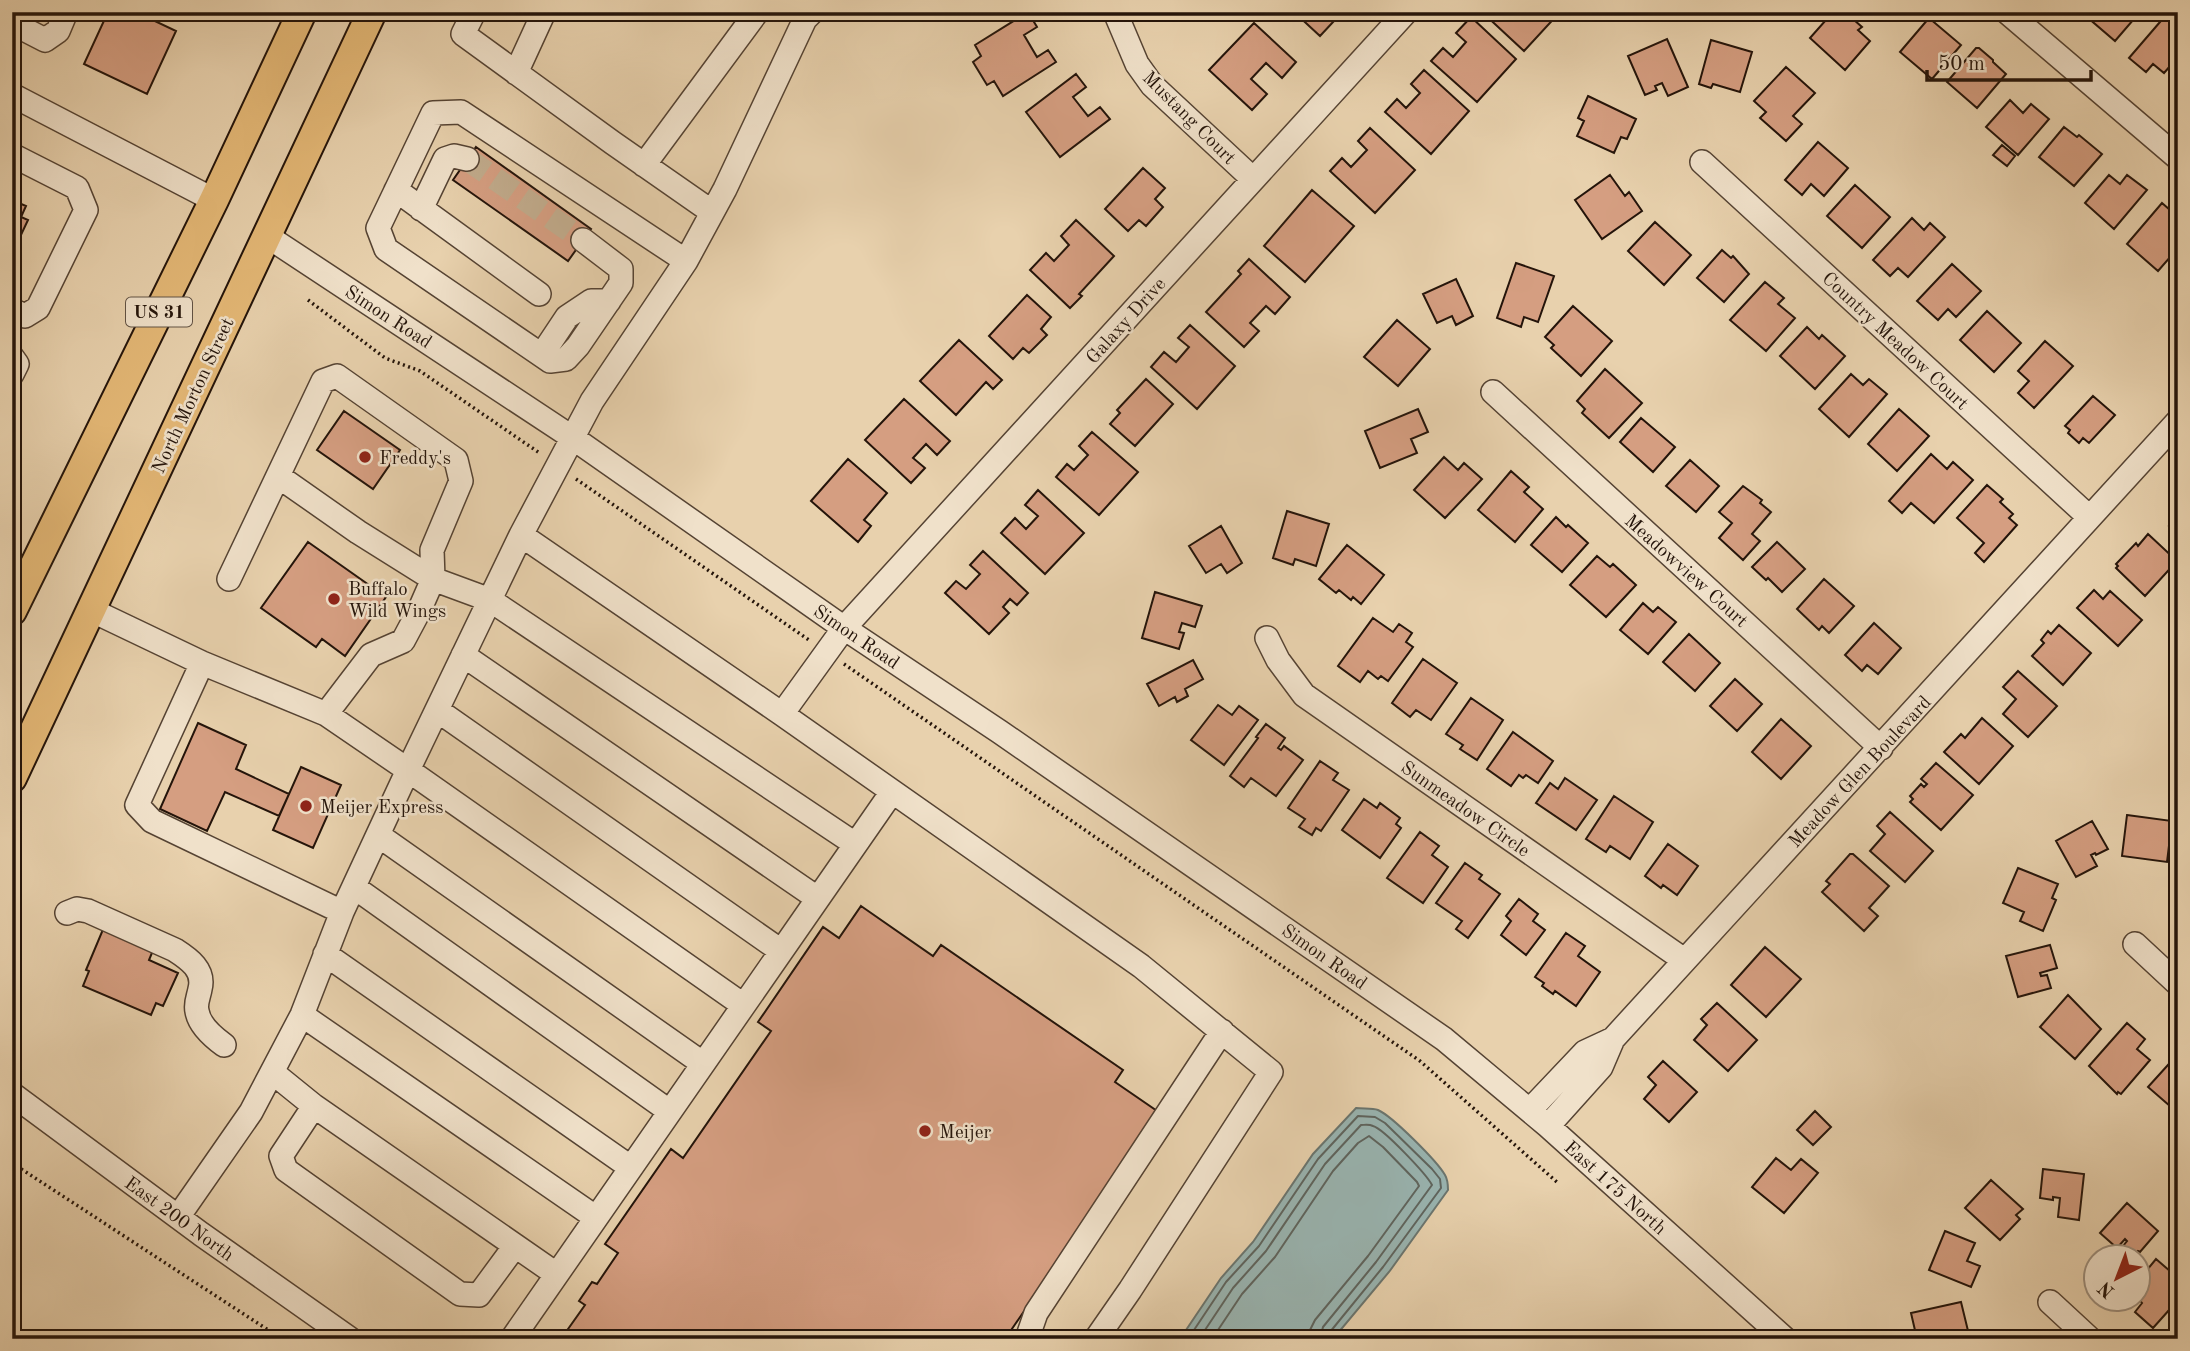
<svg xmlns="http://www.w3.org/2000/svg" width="2190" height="1351" font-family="'Old Standard TT',serif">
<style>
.water{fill:#99b5b2;stroke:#6a756f;stroke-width:2}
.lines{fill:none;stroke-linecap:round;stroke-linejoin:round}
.shore{stroke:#5e645e;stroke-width:2}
.building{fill:#d59e81;stroke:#24140a;stroke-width:2}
.minor-tunnel{stroke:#c1ab8c;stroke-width:23;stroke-dasharray:23 11;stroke-linecap:butt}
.minor-casing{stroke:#554333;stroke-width:26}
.major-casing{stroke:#24140a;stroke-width:32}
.path{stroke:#24140a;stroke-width:3.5;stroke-dasharray:2 3.5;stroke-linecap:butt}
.minor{stroke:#f0e1ca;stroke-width:23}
.major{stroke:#e4b876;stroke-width:28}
.poi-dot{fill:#8f2418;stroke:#f0e1ca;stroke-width:2.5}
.labels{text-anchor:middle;stroke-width:5;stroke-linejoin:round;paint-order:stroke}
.shield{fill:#f0e1ca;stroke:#615244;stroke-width:2}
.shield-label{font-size:18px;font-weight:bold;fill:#24140a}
.street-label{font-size:19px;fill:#24140a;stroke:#f0e1ca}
.poi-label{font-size:19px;fill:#24140a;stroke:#f0e1ca;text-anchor:start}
</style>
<rect width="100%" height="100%" fill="#e8d1ad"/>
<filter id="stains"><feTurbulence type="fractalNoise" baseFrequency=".00286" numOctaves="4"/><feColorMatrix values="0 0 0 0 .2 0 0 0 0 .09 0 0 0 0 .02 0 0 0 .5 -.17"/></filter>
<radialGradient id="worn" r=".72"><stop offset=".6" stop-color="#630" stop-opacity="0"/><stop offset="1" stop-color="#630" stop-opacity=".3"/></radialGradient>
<!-- water -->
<path class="water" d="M1356,1108c7,1 16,0 22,2 14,6 59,51 67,65 3,5 3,10 3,15l-59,82 -56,67h-153l41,-61 32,-36 60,-88z"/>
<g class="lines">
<!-- shore -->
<path class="shore" d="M1188,1339l38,-57 33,-36 59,-87 40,-43 17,1 10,6 47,46 8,10 1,9 -58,79 -53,65 -2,7
M1199,1339l34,-51 33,-37 59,-87 36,-39c4,0 8,-1 12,1 11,3 54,49 59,59l-56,77 -53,65 -3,12
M1212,1339l30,-45 33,-37 58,-86 25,-28 11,-7 14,11 34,35 2,4 -51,70 -53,64 -5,10 -1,9"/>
</g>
<!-- building -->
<path class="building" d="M108,12h28l40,19 -29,63 -63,-30z
M1028,12l9,15 -13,8 13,22 11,-7 8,12 -53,34 -9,-15 -7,4 -14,-23 8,-6 -6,-11z
M1294,12h31l9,9 -14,15z
M1482,12h78l-36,39z
M1833,12h12l17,15 -4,3 12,11 -25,29 -35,-32z
M2091,12h49l-25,29 -28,-24z
M2166,15l12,10v32l-14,16 -11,-9 -7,8 -17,-14z
M1471,17l45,42 -39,43 -46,-41 12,-13 10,9 13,-15 -10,-9z
M1929,18l32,27 -29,34 -32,-27z
M1254,23l42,39 -14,16 -16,-15 -15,16 16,15 -15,16 -43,-40z
M1667,39l21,48 -20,9 -6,-13 -7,3 2,4 -12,5 -17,-39z
M1711,40l41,12 -12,40 -27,-8 -2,4 -12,-4z
M1976,48h3l14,12v2l13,12 -29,34 -30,-26z
M1786,67l29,26 -22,23 9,8 -16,17 -26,-23 6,-6 -12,-11z
M1424,70l45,41 -38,43 -46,-42 12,-13 9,9 14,-15 -9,-9z
M1076,74l10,13 -13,10 15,19 12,-9 10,12 -50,38 -34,-45z
M1588,96l48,23 -9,20 -6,-2 -7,16 -37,-17 7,-15 -6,-3z
M2010,100l13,13 8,-9 18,15 -31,36 -32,-28z
M2064,127l13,10 2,-2 23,19 -28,32 -35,-29z
M1370,128l45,42 -40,43 -45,-42 12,-13 9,9 16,-17 -9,-9z
M1818,142l30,26 -24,28 -13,-12 -9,11 -17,-15z
M2002,145l13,11 -8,10 -14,-11z
M476,147l115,82 -23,32 -115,-81z
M1143,168l22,20 -10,11 8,8 -17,19 -7,-6 -11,11 -23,-22z
M1610,175l15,21 4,-4 13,19 -40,28 -27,-39z
M2109,175l11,9 7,-9 20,15 -33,39 -29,-26z
M1855,185l35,32 -28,31 -35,-32z
M1312,190l42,36 -49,56 -41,-36z
M12,200l14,6 -5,11 7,3 -16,34z
M2162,203l16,14 -7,9 7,6v16l-20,23 -31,-27z
M1912,218l12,12 6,-7 15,14 -37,40 -10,-9 -8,8 -17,-16z
M1076,220l38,36 -35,38 3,2 -12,12 -40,-38 16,-17 8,8 15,-16 -8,-9z
M1655,222l36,33 -27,30 -36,-34z
M1722,250l9,8 2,-2 16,18 -25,28 -27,-24z
M1249,259l41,38 -15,17 -9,-8 -16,17 9,8 -15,16 -38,-35 35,-38 -3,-3z
M1516,263l38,13 -16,46 -14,-5 -3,10 -24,-9z
M1952,264l29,27 -25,26 -8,-8 -10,11 -21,-19z
M1456,279l17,37 -17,9 -4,-9 -15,7 -14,-29z
M1765,282l19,16 -6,6 17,14 -29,33 -36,-31z
M1027,295l24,22 -10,12 6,6 -18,18 -6,-5 -10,11 -24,-23z
M1573,306l39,35 -31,35 -30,-28 3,-3 -9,-8z
M1987,311l34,32 -27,29 -34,-32z
M1397,320l33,29 -32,37 -34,-29z
M1190,325l45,41 -38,43 -46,-42 13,-15 12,10 13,-15 -11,-9z
M1807,327l12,12 3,-4 23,21 -30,33 -35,-33z
M959,340l43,40 -9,9 -7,-7 -30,33 -36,-34z
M2045,341l28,25 -39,42 -16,-15 11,-12 -11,-10z
M1605,369l37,34 -33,35 -27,-25 3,-4 -8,-8z
M1851,374l12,11 6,-6 18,15 -38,43 -30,-28z
M1146,379l27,25 -38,42 -25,-22 10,-11 -3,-3z
M2093,396l22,19 -26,28 -6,-5 -4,5 -11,-10 2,-3 -5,-4z
M904,399l46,42 -13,14 -11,-11 -13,14 12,10 -14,15 -46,-43z
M1418,409l10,23 -17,7 6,14 -37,15 -15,-37z
M1899,409l30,27 -32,35 -29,-27z
M344,411l56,39 -27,39 -56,-39z
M1641,418l34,29 -22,25 -33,-30z
M1092,432l46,40 -39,43 -43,-38 11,-13 7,6 14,-15 -9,-9z
M1931,454l16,15 6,-7 20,18 -39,43 -23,-20 -9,10 -13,-12z
M1444,457l14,13 6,-7 18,16 -37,39 -31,-28z
M848,459l39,34 -23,27 7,6 -13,16 -47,-41z
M1690,460l29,26 -23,26 -30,-26z
M1511,471l18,16 -5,5 19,17 -28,33 -37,-32z
M1987,485l16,14 -3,3 13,12 -4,4 8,7 -33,37 -9,-9 9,-10 -27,-25z
M1743,486l19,14 -2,3 11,9 -19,22 8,7 -17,19 -24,-22 13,-15 -13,-11z
M1038,490l46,43 -39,41 -44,-41 14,-15 11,11 12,-13 -13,-11z
M1287,511l42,13 -13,42 -21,-7 -2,6 -20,-7z
M2178,516v18l-9,-8z
M1556,517l10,10 2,-2 20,18 -26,29 -31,-27z
M1221,526l21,37 -15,10 -6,-9 -15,9 -17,-27z
M2148,534l29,27 -32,35 -29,-28 2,-2 -2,-2 20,-21 2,3z
M308,542l78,55 -41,59 -23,-17 -6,8 -55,-39z
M1777,542l28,27 -23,23 -14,-14 -2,2 -14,-13z
M1347,545l37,30 -23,29 -8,-7 -2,3 -12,-10 -3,3 -17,-14z
M983,551l45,42 -11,12 -7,-6 -7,8 6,6 -20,21 -44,-41 11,-12 10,8 14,-15 -10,-9z
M1597,556l13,11 3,-3 23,21 -30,32 -36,-32z
M1824,579l30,27 -25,27 -7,-7 -3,4 -22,-21z
M2094,590l9,9 7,-8 32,29 -24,26 -41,-38z
M1155,592l47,14 -7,21 -13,-4 -3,9 5,1 -5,16 -37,-11z
M1643,603l10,9 5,-5 18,15 -28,32 -28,-24z
M1373,618l20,14 6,-8 13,9 -6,9 7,5 -25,34 -7,-5 -3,3 -10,-8 -8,11 -22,-16z
M1874,623l27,25 -23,26 -11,-9 -5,6 -17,-16z
M2059,625l32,28 -28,32 -31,-29 12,-13 -3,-3 7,-9 3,3z
M1689,634l31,29 -25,28 -32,-29z
M1423,659l34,24 -26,37 -15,-10 -6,7 -18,-14z
M1193,660l10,19 -18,10 3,7 -11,6 -2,-5 -16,9 -12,-22z
M2018,671l39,35 -29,31 -25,-23 13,-15 -13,-12z
M1735,679l27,25 -25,27 -27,-25z
M1471,698l32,22 -26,40 -17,-11 3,-4 -17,-11z
M1218,705l14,10 7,-9 19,14 -34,45 -33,-25z
M1982,718l31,28 -34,38 -35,-32 17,-18 4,4z
M1781,719l30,27 -30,33 -29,-27z
M198,723l48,22 -10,24 53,25 -10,22 -54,-24 -18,39 -47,-22z
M1266,724l19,14 -7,10 3,2 3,-4 19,14 -27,36 -25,-18 -7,9 -14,-11 28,-38 -2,-1z
M1513,732l40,29 -15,22 -12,-8 -3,3 -4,-3 -8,11 -24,-17z
M1320,761l18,12 -5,7 16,10 -28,41 -5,-3 -4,7 -13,-8 6,-8 -17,-11z
M1936,763l37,32 -32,35 -31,-28 3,-3 -3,-3 11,-12 3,3 3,-3 -6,-5z
M301,767l40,18 -28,63 -40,-18z
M1565,778l32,22 -21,30 -40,-27 14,-20 8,6z
M1614,796l39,26 -23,37 -20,-13 -4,6 -20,-13z
M1364,799l13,9 3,-5 20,15 -4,6 5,4 -21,30 -38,-28z
M1890,812l43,39 -28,31 -35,-31 15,-17 -8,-8z
M2127,815l45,6 -5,41 -45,-6z
M2092,821l16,28 -12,6 -1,-2 -4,2 6,11 -21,11 -20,-36z
M1420,832l19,14 -7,9 16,12 -25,36 -36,-25z
M1668,844l30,22 -21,29 -14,-10 -2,3 -16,-12z
M1850,854h3l36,32 -20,22 9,8 -14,15 -42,-39 8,-8 -4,-3z
M1465,863l17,12 -3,4 21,15 -32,44 -12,-9 6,-8 -26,-18z
M2018,868l40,16 -6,14 4,2 -13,31 -23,-10 4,-9 -21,-9z
M1519,899l19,15 -5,7 12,9 -19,25 -25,-20 10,-14 -5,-5z
M861,906l72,50 8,-11 182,125 -8,12 45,31 -155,226h-444l24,-34 -6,-4 13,-19 5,2 21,-31 -13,-9 66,-95 12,9 88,-127 -13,-9 65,-95 16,11z
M104,927l50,21 -5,12 29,13 -15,33 -7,-3 -5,12 -68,-29 6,-15 -3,-1z
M1566,933l19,13 -7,10 22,16 -24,34 -21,-15 -2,3 -11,-8 2,-3 -9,-6z
M2050,945l7,23 -17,5 1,3 6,-1 4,13 -33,9 -12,-41z
M1765,947l36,32 -35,38 -35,-32z
M2068,995l33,34 -26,30 -35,-32z
M1717,1003l40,37 -29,31 -34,-31 13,-15 -6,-6z
M2127,1023l18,16 -8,10 13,11 -29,34 -3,-2 -1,2 -28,-28z
M2177,1055l1,1v57l-30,-26z
M1663,1061l34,31 -28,30 -25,-23 12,-14 -8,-8z
M1815,1111l16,16 -18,18 -16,-15z
M1776,1158l15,12 10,-11 17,14 -34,40 -32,-26z
M2043,1169l41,5 -5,46 -21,-3 2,-19 -7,-1v3l-13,-2z
M1991,1180l32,29 -7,6 4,4 -20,21 -35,-32z
M2127,1203l31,28 -18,21 -2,-1 -4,4 -11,-9 4,-5 -2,-2 -8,9 -17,-15z
M1945,1231l30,12 -8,18 13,5 -9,21 -42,-17z
M2156,1259l22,19v22l-25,28 -18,-16 7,-9 -4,-5v-17z
M1961,1302l9,37h-53l-6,-26z
M2178,1321v18h-6l-6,-6z"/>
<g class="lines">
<!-- minor-tunnel -->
<path class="minor-tunnel" d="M467,159l116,81"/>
<defs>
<path id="minor" d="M474,12l-11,22 150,109 99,69
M1115,12l22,52 15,21 101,94
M2007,12l171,146
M12,23l33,17 13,-9 8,-19
M516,73l28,-61
M12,95l202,105
M12,155l65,33 9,22 -48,98 -13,8 -13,-6
M1702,162l387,355
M644,165l113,-153
M396,190l143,104
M421,209l24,-50 9,-3 13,3
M267,236l306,202 271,190 156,104 444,307 104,87 237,213
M686,261l39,-72 80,-170 7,-7
M12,357l5,7 -5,10
M550,361l-3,-14 20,-30 24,-16h18
M1493,392l388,356
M278,476l80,56 75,47 57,21 365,244
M521,535l71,-134 94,-140 -225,-149 -28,1 -55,115 8,21 164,112 16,-2 12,-13 43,-63v-14l-38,-29
M229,579l94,-198 14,-5 119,84 5,21 -29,69 1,29 -14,32 -16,30 -32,14 -45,59
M91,610l111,53 124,51 82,56 113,-235 261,179 359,252 130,106 -141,218 -34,49
M1267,638l11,22 26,35 380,265
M463,655l354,243
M202,663l-65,142 15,16 190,91
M437,710l344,241
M782,714l62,-86 562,-616
M378,835l324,228
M354,887l315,224
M67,913l10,-4 11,2 87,39c14,9 30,20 25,39 -1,7 -5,14 -3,22 2,14 16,26 27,34
M2135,944l43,40
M325,954l305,213
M302,1015l293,202
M272,1072l42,34 242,168
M12,1094l189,140 149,105
M314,1106l-33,50 5,14 174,124 19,1 36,-49
M1530,1110l55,-58 28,-13
M1548,1126l53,-59 12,-28 565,-618
M178,1217l73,-105 51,-97 40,-103 66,-142 335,235
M2050,1302l40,37
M512,1339l380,-547
M1027,1339l9,-26 186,-282"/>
<path id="major" d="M12,611l202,-411 88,-188
M12,778l360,-766"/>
</defs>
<!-- minor casing -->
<use href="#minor" class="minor-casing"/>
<!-- major casing -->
<use href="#major" class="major-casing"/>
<!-- path -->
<path class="path" d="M308,300l77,58 35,13 121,83
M576,479l233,161
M844,664l576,397 138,122
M12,1163l270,176"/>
<!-- minor -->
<use href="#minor" class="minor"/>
<!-- major -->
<use href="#major" class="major"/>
</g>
<!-- markers -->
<g class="poi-dot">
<circle cx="365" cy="457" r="7"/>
<circle cx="334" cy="599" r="7"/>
<circle cx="306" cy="806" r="7"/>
<circle cx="925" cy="1131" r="7"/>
</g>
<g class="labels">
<!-- shield labels -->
<rect class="shield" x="126" y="297.5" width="66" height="29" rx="5"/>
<g class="shield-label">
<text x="159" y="318">US 31</text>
</g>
<!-- street labels -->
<g class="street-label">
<text transform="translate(1190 117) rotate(45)" y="7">Mustang Court</text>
<text transform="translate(389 316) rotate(33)" y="7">Simon Road</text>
<text transform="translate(1125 320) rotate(-48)" y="7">Galaxy Drive</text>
<text transform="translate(1896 340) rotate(43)" y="7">Country Meadow Court</text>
<text transform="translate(192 395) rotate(-65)" y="7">North Morton Street</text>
<text transform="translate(1687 570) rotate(42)" y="7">Meadowview Court</text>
<text transform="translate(857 636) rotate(34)" y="7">Simon Road</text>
<text transform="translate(1859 771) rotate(-47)" y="7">Meadow Glen Boulevard</text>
<text transform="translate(1466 808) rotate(35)" y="7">Sunmeadow Circle</text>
<text transform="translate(1325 956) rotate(35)" y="7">Simon Road</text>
<text transform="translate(1616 1187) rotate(42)" y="7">East 175 North</text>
<text transform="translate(180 1218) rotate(36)" y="7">East 200 North</text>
</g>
<!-- poi labels -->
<g class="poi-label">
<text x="379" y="464">Freddy's</text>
<text x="348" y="595">Buffalo<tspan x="348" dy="22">Wild Wings</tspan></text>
<text x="320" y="813">Meijer Express</text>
<text x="939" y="1138">Meijer</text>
</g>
</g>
<!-- margin -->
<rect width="2190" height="1351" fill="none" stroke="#e8d1ad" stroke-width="42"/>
<rect x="14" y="14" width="2162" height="1323" fill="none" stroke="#24140a" stroke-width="3.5"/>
<rect x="21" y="21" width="2148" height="1309" fill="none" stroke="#24140a" stroke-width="2"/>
<!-- north arrow -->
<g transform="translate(2117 1278) rotate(222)"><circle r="33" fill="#f0e1ca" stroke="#9e8f7d" stroke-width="2"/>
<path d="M0-5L12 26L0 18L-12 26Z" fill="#8f2418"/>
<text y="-10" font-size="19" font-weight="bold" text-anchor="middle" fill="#24140a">N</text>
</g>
<!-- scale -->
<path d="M1927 70v10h164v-10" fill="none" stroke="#24140a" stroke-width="3.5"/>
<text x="1938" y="70" font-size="21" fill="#24140a" stroke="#f0e1ca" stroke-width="5" paint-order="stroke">50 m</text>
<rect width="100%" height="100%" filter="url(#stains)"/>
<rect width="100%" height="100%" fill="url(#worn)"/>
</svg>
